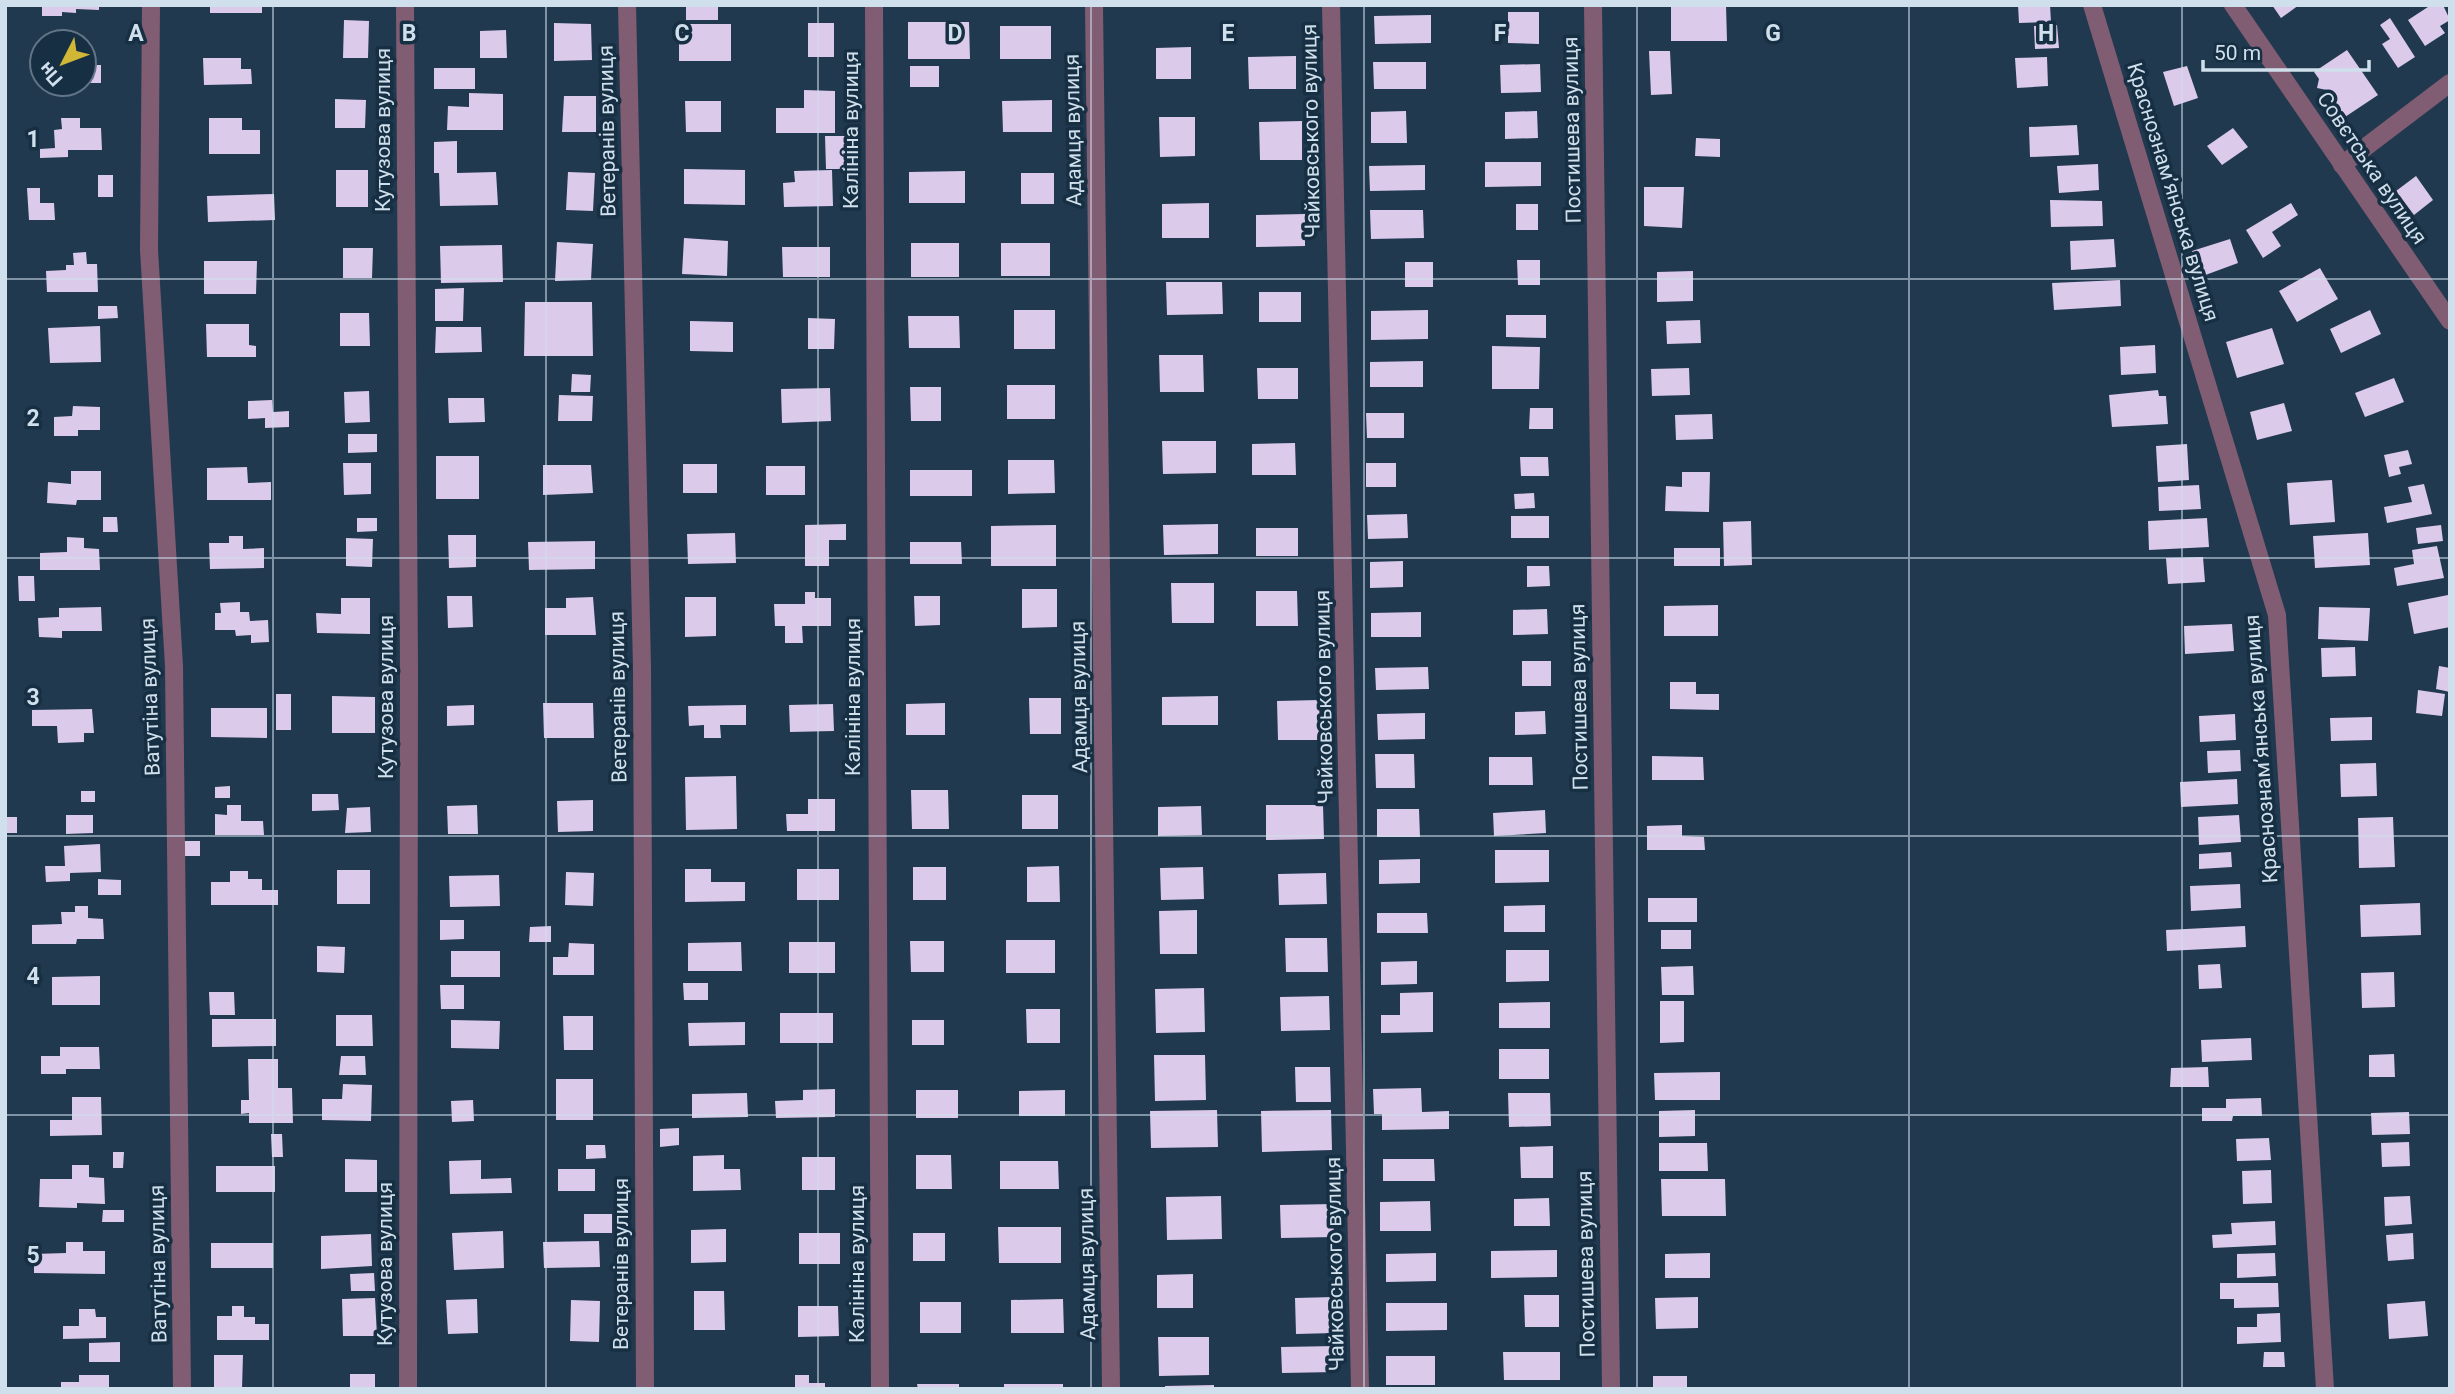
<svg xmlns="http://www.w3.org/2000/svg" width="2455" height="1394" font-family="Roboto,sans-serif">
<style>
.building{fill:#dbcaea}
.lines{fill:none;stroke-linecap:round;stroke-linejoin:round}
.minor{stroke:#805d73;stroke-width:18}
.tertiary{stroke:#805d73;stroke-width:18}
.grid{fill:none;stroke:#d0dfec;stroke-width:2;stroke-opacity:0.55}
.labels{text-anchor:middle;stroke-width:7;stroke-linejoin:round;paint-order:stroke}
.street-label{font-size:21px;fill:#d0dfec;stroke:#172f43}
.grid-label{font-size:23px;text-anchor:middle;font-weight:bold;fill:#d0dfec;stroke:#172f43;stroke-width:7;stroke-linejoin:round;paint-order:stroke}
</style>
<rect width="100%" height="100%" fill="#21394e"/>
<!-- building -->
<path class="building" d="M42,5h57v5l-23,-1v4l-14,-1v4h-20z
M210,5h52v8h-52z
M686,5h32v15h-32z
M1726,5l1,36h-56v-35z
M2018,5h32l1,17 -32,1z
M2272,5h27l-18,13z
M2431,5h12l7,15 -10,6 5,7 -20,13 -17,-26z
M1508,12h31v32l-31,-1z
M1431,15v28l-56,1 -1,-28z
M2390,18l25,39 -17,11 -16,-24 8,-5 -10,-14z
M344,20l25,1 -1,37h-25z
M908,22h61l1,37h-62z
M554,23l37,1 1,36 -38,1z
M808,23h26v34h-26z
M679,24h52v37h-52z
M2057,25l2,23 -24,1 -1,-23z
M1000,26h51v33h-51z
M506,30l1,28h-27v-27z
M1191,47v32h-35v-31z
M2347,50l31,45 -36,24 -10,-14 4,-8 -4,-6 -15,-3 2,-9 -5,-7z
M1649,51h21l2,43 -21,1z
M84,52h7v13h10v18h-17z
M1296,56v33h-47l-1,-32z
M2047,57l1,29 -31,2 -2,-30z
M203,58h38v11h10l1,15 -48,1z
M1373,62h53v27h-52z
M1540,64l1,28 -40,1 -1,-28z
M910,66h29v21h-29z
M2187,66l11,32 -24,8 -11,-34z
M434,68h41v21h-41z
M804,90l31,1v42h-59v-25h28z
M469,93l34,1v36h-56l1,-24 21,1z
M564,96h32v36h-34z
M335,99l31,1 -1,28h-30z
M1052,100v32h-49l-1,-31z
M685,101h36v31h-35z
M1406,111l1,32h-36v-31z
M1537,111l1,27 -33,1v-27z
M1159,117h36v39l-35,1z
M61,118h19v10h21l1,22h-34v7l-28,1v-9l15,-1 -1,-18 8,-1z
M209,118h33v12h18v24h-51z
M1302,121v39h-42l-1,-38z
M2077,125l2,30 -49,2 -1,-30z
M2233,128l15,19 -26,18 -15,-19z
M825,136h24v33h-23z
M1696,138l24,1v18l-25,-1z
M457,141v32l39,-1 2,33 -58,1 -1,-33h-5v-31z
M1485,162h56v24l-56,1z
M2098,164l1,26 -40,3 -2,-27z
M1425,165v25l-55,1 -1,-25z
M684,169l61,1v35l-61,-1z
M336,170h32v37h-32z
M832,170l1,36 -49,1 -1,-24 12,-1 -1,-11z
M965,171v32h-56v-31z
M568,172l27,1 -2,38 -27,-1z
M1021,173h33v31h-33z
M98,175h15v22h-15z
M2416,176l17,24 -19,15 -18,-24z
M1644,187h40l-2,41 -38,-2z
M27,188h13v15h14l1,17h-26z
M274,194l1,26 -67,2 -1,-26z
M2050,200l52,1 1,25 -52,1z
M1209,203v35h-47v-34z
M2291,203l7,12 -26,17 9,14 -18,12 -17,-28z
M1516,204h22v26h-22z
M1370,210h53l1,28 -53,1z
M1305,214v32l-49,1v-32z
M684,238l44,3 -1,35 -45,-2z
M2114,239l2,28 -45,3 -1,-29z
M2230,239l8,24 -38,14 -8,-26z
M557,242l36,2 -2,36 -36,1z
M911,243h48v34h-48z
M1001,243h49v33h-49z
M502,245l1,37 -62,1 -1,-37z
M782,247h48v30h-47z
M343,248h30l-1,30h-29z
M86,252l1,12h10l1,28h-51l-1,-21 20,-1v-5h8l-1,-12z
M1517,260h23v25h-22z
M204,261h53l-1,33h-52z
M1405,262h28v25h-28z
M2320,268l18,31 -41,23 -18,-31z
M1693,271v30l-36,1v-30z
M2120,280l1,26 -67,4 -2,-27z
M1166,282h56l1,32 -56,1z
M464,288l-1,33h-28v-32z
M1259,292h42v30h-42z
M525,302h67l1,54h-69z
M98,306h19l1,12 -20,1z
M1014,310h41v39h-41z
M1428,310v29l-57,1v-29z
M2370,310l11,24 -40,19 -11,-24z
M340,313h29l1,33h-30z
M1506,315h40v23l-40,-1z
M908,316h51l1,32h-51z
M808,318l27,1 -1,30h-26z
M1700,320l1,23 -34,1 -1,-23z
M690,321l43,1v30l-43,-1z
M206,324h43v21l7,1v11h-49z
M100,326l1,36 -51,1 -2,-35z
M436,327h45l1,25 -47,1z
M2272,328l12,36 -47,14 -11,-36z
M2155,345l1,28 -35,2 -1,-28z
M1492,346l48,1 -1,42h-47z
M1159,355h44l1,37h-44z
M1423,361v26h-53v-25z
M1257,368h41v31h-40z
M1689,368l1,27 -38,1 -1,-27z
M572,374l19,1 -1,17h-19z
M2394,378l10,24 -39,15 -10,-24z
M1007,385h48v34h-48z
M910,387h31v34h-30z
M830,388l1,33 -49,2 -1,-34z
M2158,390l1,6h7l2,28 -56,3 -3,-32z
M369,391l1,31 -25,1 -1,-31z
M559,395l34,1 -1,25h-34z
M448,398h36l1,24 -36,1z
M272,400l1,12 16,-1v16l-24,1v-10l-17,1v-18z
M2284,403l8,28 -35,9 -7,-28z
M73,406l27,1v23h-22v6h-24v-19l18,-1z
M1530,408h23v21h-24z
M1366,413h38v25h-37z
M1712,414l1,25 -37,1 -1,-25z
M348,434h29v18l-29,1z
M1162,441h54v32l-53,1z
M1295,443l1,32h-44v-31z
M2187,444l2,36 -31,2 -2,-36z
M2408,450l4,14 -13,3 2,7 -12,3 -5,-22z
M436,456h43v43h-43z
M1520,457h28l1,19h-28z
M1008,460h46l1,33 -47,1z
M343,463h28v31l-27,1z
M1366,463h30v24h-30z
M683,464h34v29h-34z
M543,465h48l2,28 -50,2z
M766,466h39v29h-39z
M247,467l1,16 23,-1v18h-64v-32z
M910,470h62v26h-62z
M71,471h30v29h-24l-1,5 -29,-2 1,-21 23,2z
M1682,472h28l-1,40 -44,-1 1,-25 16,1z
M2332,480l3,42 -45,3 -3,-42z
M2424,484l8,30 -45,9 -3,-16 28,-5 -4,-15z
M2199,485l2,24 -42,2 -1,-24z
M1534,493l1,15 -20,1 -1,-15z
M1407,514l1,24 -40,1 -1,-24z
M1511,516h38v22h-38z
M103,517h14l1,15h-15z
M357,518h20v13l-20,1z
M2207,518l2,29 -60,3 -1,-29z
M1751,521l1,44 -28,1 -1,-44z
M846,524v16h-17v26h-24v-41z
M1218,524v30l-54,1 -1,-30z
M1056,525v41h-65v-40z
M2441,525l2,16 -25,3 -2,-16z
M1256,528h42v28h-42z
M735,533l1,30 -48,1 -1,-30z
M2368,533l2,32 -55,3 -2,-32z
M448,535h28v32l-27,1z
M229,536h14v13l21,-1v20l-54,1 -1,-26h20z
M67,537l17,1v10l15,1 1,21h-60v-17l27,-1z
M346,538l27,1 -1,28 -26,-1z
M595,541v28l-66,1 -1,-28z
M910,542h51l1,22h-52z
M2437,546l7,32 -47,8 -3,-18 20,-4 -2,-14z
M1674,548h46v18h-46z
M2203,557l2,25 -37,2 -2,-26z
M1403,561v26l-33,1v-26z
M1527,566h22l1,20 -23,1z
M18,576h16l1,25h-16z
M1171,583h43v40h-42z
M1022,589h35v38l-35,1z
M1256,591h41l1,35h-42z
M805,592h10v6h16v28h-29l1,17h-18v-17h-10l-1,-22h31z
M2448,595l2,32 -36,7 -6,-31z
M447,596h25l1,31 -25,1z
M914,596h26v29l-25,1z
M593,597l3,38h-51v-27h21v-10z
M685,597h31v39l-31,1z
M341,598h29v36l-53,-1 -1,-20 25,1z
M240,602v10h9l1,9 18,-1 1,22 -18,1v-8l-15,1 -1,-6h-20v-17h6l-1,-10z
M1718,605v31h-54v-30z
M101,607l1,24h-40v7l-23,-1 -1,-19 21,-1v-9z
M2319,607l51,1 -2,33 -50,-2z
M1547,609l1,25 -35,1v-25z
M1421,612v25h-50v-24z
M2232,624l2,27 -49,3 -1,-28z
M2355,647l1,29 -34,1 -1,-29z
M1522,661h29v25h-29z
M2439,666l11,2v24l-14,-3z
M1428,667l1,22 -53,1 -1,-22z
M1670,682h26v12h23v16l-49,-1z
M2418,690l27,4 -3,22 -26,-3z
M276,694h15v36h-15z
M332,696l43,1v36h-43z
M1218,696v29h-56v-28z
M1029,698h32v36h-31z
M1319,700l1,40h-42l-1,-39z
M543,703h50l1,35h-50z
M945,703v32h-39v-31z
M833,704l1,27 -44,1 -1,-27z
M474,705v20l-27,1v-20z
M746,705v20h-26l1,13h-17v-13l-15,1 -1,-20z
M211,708h56v30l-56,-1z
M92,709l2,24h-10v9l-26,1 -1,-17h-25v-16z
M1545,711l1,23 -31,1v-23z
M1425,713v26l-47,1 -1,-26z
M2235,714l1,26 -36,2 -1,-26z
M2372,717v23l-41,1 -1,-23z
M2240,750l1,21 -33,2 -1,-22z
M1375,754h39l1,34h-39z
M1652,756l51,1 1,23h-52z
M1489,757h43l1,28h-44z
M2376,763l1,33 -36,1 -1,-33z
M736,776l1,53 -51,1 -1,-53z
M2237,779l1,25 -57,3 -1,-25z
M230,786v12h-15v-11z
M911,790h37l1,39h-37z
M81,791h14v11h-14z
M312,794h26l1,16 -27,1z
M1022,795h36v34h-36z
M808,799h27v32h-48l-1,-17h22z
M593,800v31l-35,1 -1,-31z
M227,805h14v16h22l1,14h-49v-21l12,1z
M477,805l1,29h-30l-1,-28z
M1266,805h57l1,34 -58,1z
M1201,806l1,29 -44,1v-29z
M370,807l1,25 -26,1 2,-25z
M1377,809h42l1,28h-43z
M1545,810l1,23 -52,3 -1,-23z
M66,815h27v18l-27,1z
M2239,815l2,27 -42,3 -1,-28z
M5,817h12v16h-12z
M2393,817l2,50 -36,1 -1,-50z
M1682,825v11l22,1 1,13h-58v-24z
M184,841h16v15h-16z
M100,844l1,28 -31,1v8l-24,1 -1,-16h20l-1,-20z
M1495,850h54v32l-54,1z
M2231,852l1,15 -33,2v-15z
M1420,859v24l-41,1v-24z
M1059,866l1,36h-33v-35z
M913,867h33v33h-33z
M1203,867l1,32 -43,1 -1,-32z
M685,869h26v13h34v19l-60,1z
M797,869h42v31h-42z
M337,870h33v34h-33z
M230,871h18v8h14v11h16v15h-67v-23h19z
M566,872l28,1 -1,33 -28,-1z
M1326,873l1,31 -48,1 -1,-31z
M499,875l1,31 -50,1 -1,-31z
M98,879l23,1v15h-23z
M2240,884l1,24 -50,3 -1,-25z
M1648,898h49v24h-49z
M2420,903l1,32 -60,2 -1,-32z
M1545,905v27h-41v-26z
M75,906h13v12l15,1 1,20h-27l-1,5h-44v-19l30,-1 -1,-12h14z
M1197,910v44h-37l-1,-43z
M1377,913h50l1,20h-51z
M440,920h24v19l-24,1z
M551,926v16h-22l1,-15z
M2245,926l1,21 -79,4 -1,-21z
M1661,930h30v19h-30z
M1285,938h42l1,34h-42z
M1006,940h49v33h-49z
M910,941h34v31h-33z
M741,942l1,29h-54v-28z
M789,942h46v31h-46z
M569,943l25,1v31h-41v-18h15z
M317,946l28,1 -1,26 -27,-1z
M1506,950h43v31l-43,1z
M451,951h49v26h-49z
M1417,961v23l-36,1v-23z
M2220,964l2,24 -23,1 -1,-24z
M1693,966l1,29h-32l-1,-28z
M2394,972l1,35 -33,1 -1,-35z
M100,976v29h-48v-28z
M683,983h25v17h-24z
M440,985h24v24h-23z
M1204,988l1,44 -49,1 -1,-44z
M209,992h25l1,23h-25z
M1433,992v40l-52,1v-18h19v-22z
M1329,996l1,34 -49,1 -1,-34z
M1660,1001h24v41l-24,1z
M1550,1002v26h-51v-25z
M1026,1009h34v34h-33z
M780,1013h53v30h-53z
M336,1015h36l1,31h-37z
M563,1016h30v34h-29z
M212,1019h64v27l-64,1z
M451,1020l49,1 -1,28 -48,-1z
M912,1020h32v25h-32z
M745,1022v23l-56,1 -1,-23z
M2251,1038l1,22 -50,2 -1,-22z
M60,1047h39l1,22h-34v5h-25v-18h19z
M1499,1049h50v30h-50z
M2394,1054l1,23h-26v-22z
M1154,1055h51l1,45 -51,1z
M341,1056h24l1,19h-27z
M248,1059h30v29h14l1,35h-44v-10l-8,1v-14h8z
M1295,1067h35l1,35h-35z
M2208,1067l1,20h-39l1,-19z
M1720,1072v28h-65l-1,-27z
M556,1079h37v41h-37z
M343,1084l29,1 -1,36 -49,-1v-21h20z
M1421,1088l1,24 27,-1v18l-67,1v-16h-8l-1,-25z
M835,1089v28l-59,1 -1,-17 28,-1v-10z
M916,1090h42v28h-42z
M1065,1090v26h-46v-25z
M747,1093l1,24 -56,1v-24z
M1508,1093h42l1,33 -42,1z
M72,1097h29l1,38 -52,1v-16h22z
M2261,1098l1,18h-29l-1,5h-30v-13h24v-9z
M473,1100l1,21 -22,1 -1,-21z
M1217,1110l1,37 -67,1 -1,-37z
M1331,1110l1,40 -70,2 -1,-41z
M1695,1110v26l-36,1v-26z
M2409,1112l1,22 -38,1 -1,-22z
M679,1128v17l-19,2v-18z
M271,1134h11l1,23h-11z
M2269,1138l2,22 -34,1 -1,-22z
M2409,1142l1,24 -28,1 -1,-24z
M1659,1143h48l1,28h-49z
M586,1145h19l1,13 -20,1z
M1553,1146v32h-32l-1,-31z
M113,1152h11l-1,16h-10z
M724,1155v14h16l1,21 -48,1v-35z
M916,1155h35l1,34h-36z
M802,1157h33v33h-33z
M345,1159l32,1v32h-32z
M1383,1159h51l1,22h-52z
M481,1160v19l30,-1 1,15 -62,1 -1,-33z
M1000,1161h58l1,28h-59z
M72,1165h17v12l15,1 1,26 -28,-1v5l-38,-1 1,-28h32z
M216,1166h59v26h-59z
M558,1169h37v22h-37z
M2271,1170l1,33 -29,1 -1,-33z
M1661,1179h64l1,37h-64z
M1221,1196l1,43 -55,1 -1,-43z
M2410,1196l2,28 -27,2 -1,-29z
M1549,1198l1,28h-36v-27z
M1430,1201l1,30h-51v-29z
M1333,1204l1,33 -53,1 -1,-33z
M103,1210h21v12h-22z
M584,1214h28v19h-28z
M2275,1221l1,24 -63,3 -1,-13 20,-1 -1,-11z
M998,1227h63v36h-62z
M726,1229v33l-35,1v-33z
M503,1231l1,37 -50,2 -2,-37z
M799,1233h41v31h-41z
M913,1233h32v28h-32z
M2413,1233l1,26 -26,2 -2,-26z
M371,1234l1,32 -51,3v-33z
M599,1241l1,26 -56,1 -1,-26z
M66,1242h17v9h22v23l-71,-1v-19l32,-1z
M211,1243h62v25h-62z
M1557,1250v27l-66,1v-27z
M1436,1253v28l-50,1v-28z
M1710,1253v25h-45v-24z
M2275,1253l1,23 -39,2v-24z
M374,1273l1,18h-24l-1,-17z
M1193,1274v34h-36v-33z
M2220,1283h58l1,24 -45,1v-9h-14z
M694,1291h30l1,39h-31z
M1524,1295h35v32h-34z
M1334,1297l1,36 -39,1 -1,-36z
M1698,1297v31l-42,1 -1,-31z
M375,1298l2,38h-34l-1,-37z
M477,1299l1,34 -30,1 -2,-34z
M1063,1299l1,34h-53v-33z
M571,1300l29,1 -1,41 -29,-1z
M2425,1301l3,35 -39,3 -2,-35z
M920,1302h41v31h-41z
M1386,1303h61v27l-61,1z
M232,1306h12v11h11v7h14v16h-52v-24h15z
M798,1306h40l1,30 -41,1z
M79,1309h16l1,8h10v21l-43,1v-13h16z
M2280,1313l1,29 -44,2v-17h20v-13z
M1158,1337h51v38l-50,1z
M120,1342v20h-31v-19z
M1336,1346v26l-54,1 -1,-26z
M1503,1352h57v28h-56z
M2264,1352h20l1,15h-22z
M214,1355h29l-1,34h-28z
M1386,1356h49v29h-49z
M350,1374h25v15h-25z
M79,1375h30v14h-48v-7h18z
M795,1375h14v8h16v6h-30z
M1653,1376h34v13h-34z
M917,1384h42v5h-41z
M1004,1384h59v5h-59z
M1214,1385v4h-49v-3z"/>
<g class="lines">
<!-- minor -->
<path class="minor" d="M151,5l-2,245 25,416 8,723
M405,5l4,664 -1,720
M627,5l15,662 3,722
M874,5l6,1384
M1331,5l29,1384
M1593,5l18,1384
M2342,165l108,-82"/>
<!-- tertiary -->
<path class="tertiary" d="M1094,5l17,1384
M2092,5l185,610 48,774
M2233,5l217,316"/>
</g>
<!-- grid -->
<path class="grid" d="M273,5v1384M546,5v1384M818,5v1384M1091,5v1384M1364,5v1384M1637,5v1384M1909,5v1384M2182,5v1384M5,279h2445M5,558h2445M5,836h2445M5,1115h2445"/>
<g class="labels">
<!-- street labels -->
<g class="street-label">
<text transform="translate(383 130) rotate(-90)" y="7">Кутузова вулиця</text>
<text transform="translate(851 130) rotate(-90)" y="7">Калініна вулиця</text>
<text transform="translate(1073 130) rotate(-91)" y="7">Адамця вулиця</text>
<text transform="translate(1572 130) rotate(-91)" y="7">Постишева вулиця</text>
<text transform="translate(607 131) rotate(-91)" y="7">Ветеранів вулиця</text>
<text transform="translate(1311 131) rotate(-91)" y="7">Чайковського вулиця</text>
<text transform="translate(2372 168) rotate(56)" y="7">Совєтська вулиця</text>
<text transform="translate(2173 192) rotate(73)" y="7">Краснознамʼянська вулиця</text>
<text transform="translate(150 697) rotate(-92)" y="7">Ватутіна вулиця</text>
<text transform="translate(386 697) rotate(-90)" y="7">Кутузова вулиця</text>
<text transform="translate(618 697) rotate(-91)" y="7">Ветеранів вулиця</text>
<text transform="translate(853 697) rotate(-90)" y="7">Калініна вулиця</text>
<text transform="translate(1079 697) rotate(-91)" y="7">Адамця вулиця</text>
<text transform="translate(1324 697) rotate(-91)" y="7">Чайковського вулиця</text>
<text transform="translate(1579 697) rotate(-91)" y="7">Постишева вулиця</text>
<text transform="translate(2261 749) rotate(-94)" y="7">Краснознамʼянська вулиця</text>
<text transform="translate(158 1264) rotate(-91)" y="7">Ватутіна вулиця</text>
<text transform="translate(385 1264) rotate(-90)" y="7">Кутузова вулиця</text>
<text transform="translate(621 1264) rotate(-90)" y="7">Ветеранів вулиця</text>
<text transform="translate(857 1264) rotate(-90)" y="7">Калініна вулиця</text>
<text transform="translate(1087 1264) rotate(-91)" y="7">Адамця вулиця</text>
<text transform="translate(1335 1264) rotate(-91)" y="7">Чайковського вулиця</text>
<text transform="translate(1586 1264) rotate(-91)" y="7">Постишева вулиця</text>
</g>
</g>
<g class="grid-label">
<text x="136" y="41">A</text>
<text x="409" y="41">B</text>
<text x="682" y="41">C</text>
<text x="955" y="41">D</text>
<text x="1228" y="41">E</text>
<text x="1500" y="41">F</text>
<text x="1773" y="41">G</text>
<text x="2046" y="41">H</text>
<text x="33" y="147">1</text>
<text x="33" y="426">2</text>
<text x="33" y="705">3</text>
<text x="33" y="984">4</text>
<text x="33" y="1263">5</text>
</g>
<!-- border -->
<rect width="2455" height="1394" fill="none" stroke="#d0dfec" stroke-width="14"/>
<!-- north arrow -->
<g transform="translate(63 63) rotate(228)"><circle r="33" fill="#172f43" stroke="#617587" stroke-width="2"/>
<path d="M0-5L12 26L0 18L-12 26Z" fill="#d1b736"/>
<text y="-10" font-size="19" font-weight="bold" text-anchor="middle" fill="#d0dfec">Пн</text>
</g>
<!-- scale -->
<path d="M2203 60v10h166v-10" fill="none" stroke="#d0dfec" stroke-width="3.5"/>
<text x="2214" y="60" font-size="21" fill="#d0dfec" stroke="#172f43" stroke-width="5" paint-order="stroke">50 m</text>
</svg>
